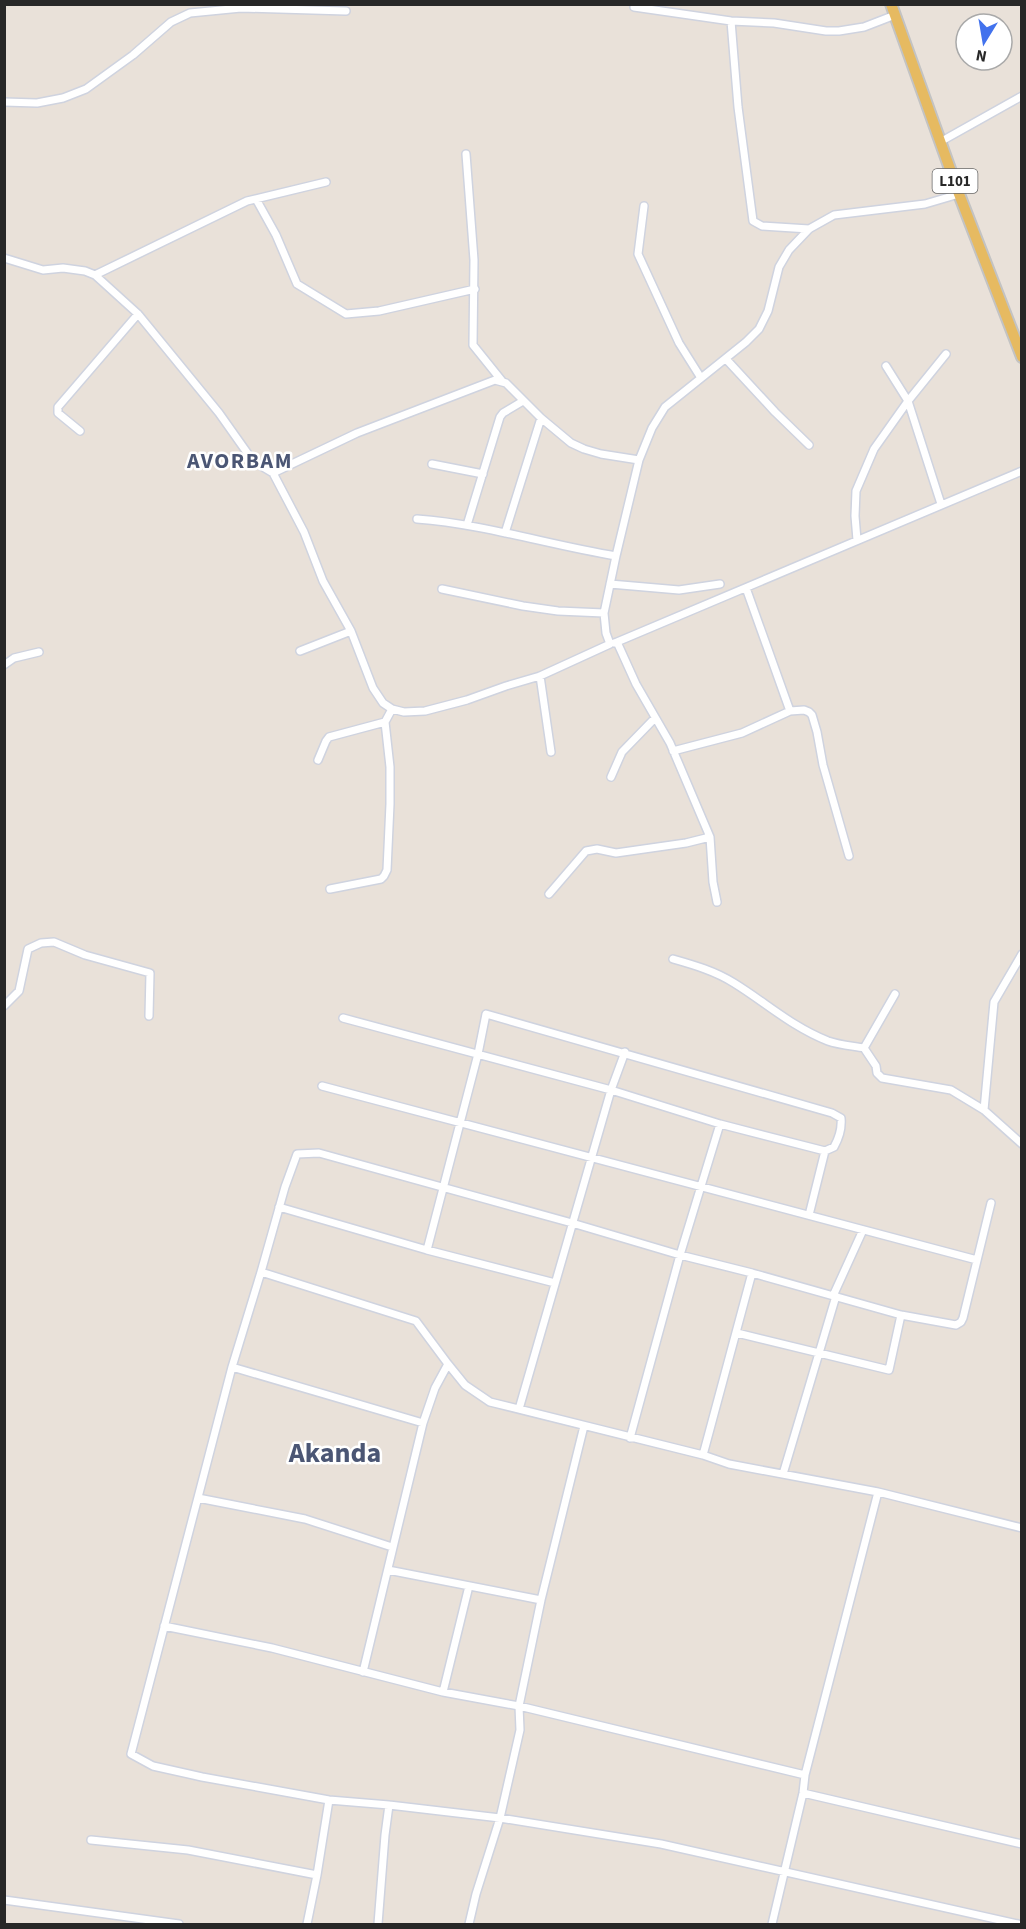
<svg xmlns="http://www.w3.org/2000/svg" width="1026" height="1929" font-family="'Source Sans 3',sans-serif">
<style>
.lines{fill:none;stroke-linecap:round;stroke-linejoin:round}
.street-casing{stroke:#cfd3df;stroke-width:10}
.primary-casing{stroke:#c3c3c3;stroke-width:14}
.street{stroke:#fff;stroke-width:7}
.primary{stroke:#e6ba61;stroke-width:10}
.labels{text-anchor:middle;stroke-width:5;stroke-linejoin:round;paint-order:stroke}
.shield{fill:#fff;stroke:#686868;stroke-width:1.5}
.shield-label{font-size:15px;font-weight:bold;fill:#272727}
.district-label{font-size:22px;font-weight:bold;letter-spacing:1.5px;fill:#4b5674;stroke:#fff}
.town-label{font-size:28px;font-weight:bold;fill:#4b5674;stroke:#fff}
</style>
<rect width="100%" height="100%" fill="#e9e1d9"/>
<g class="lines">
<defs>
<path id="street" d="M634,7l97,14 43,2 52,8h13l25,-4 31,-12
M731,21l7,86 15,114 9,5 47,3
M4,102l33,1 26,-5 23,-9 47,-34 38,-33 19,-9 51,-5 105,3
M940,142l82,-46
M466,154l8,106 -1,85 29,36
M256,199l20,36 21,49 49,30 33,-3 96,-22
M644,206l-6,48 41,89 22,35
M4,258l39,12 20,-2 22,3 10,4 43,39 81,99 34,48 20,12 31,59 19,49 28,50 22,57 10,15 9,6 12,3 21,-1 42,-11 39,-14 34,-10 70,-32 -4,-11 -2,-20 12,-57 23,-96 13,-32 13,-21 81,-65 13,-13 9,-18 11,-44 10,-17 20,-21 25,-14 91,-11 34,-10
M95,275l152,-74 79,-19
M726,359l49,53 34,33
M886,366l22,35 33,103
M80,431l-22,-18v-6l80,-93
M432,464l51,10
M273,473l84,-40 138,-53 11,3 35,35 30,25 13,6 17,5 38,6
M417,519c67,5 132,26 199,37
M467,525l33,-108 3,-4 20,-12
M505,533l36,-115
M857,540l-2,-24 1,-25 18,-42 34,-48 38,-47
M610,584l69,6 41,-6
M746,588l44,123
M442,589l81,17 35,5 46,2
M617,642l405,-171
M614,643l3,-1 19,42 34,59 40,94 3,45 4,20
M300,651l51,-20
M4,665l10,-7 25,-6
M540,676l11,76
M673,751l69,-18 48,-22 14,-1 5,2 3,3 5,17 6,33 26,91
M318,760l8,-19 3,-4 56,-15
M611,777l11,-25 33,-34
M330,889l51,-10 3,-3 3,-6 3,-66v-37l-5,-45 7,-13
M549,894l37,-43 11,-2 19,4 70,-10 24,-6
M673,959c21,6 42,12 61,24 31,19 58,44 94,58 11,4 25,5 36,7l12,18 1,7 5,5 69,12 33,20 38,34
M4,1006l15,-15 9,-42 13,-6 13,-1 31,13 65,18 -1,43
M343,1018l268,72 109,34 105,27 9,-4c5,-9 8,-19 7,-29l-9,-5 -346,-99 -8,40 -51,196
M864,1048l31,-54
M322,1086l655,174
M984,1110l10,-108 28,-48
M991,1203l-28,115 -2,4 -5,3 -55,-10 -149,-42 -72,-18 -108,-32 -253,-70 -22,1 -12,33 -24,85 -29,95 -101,387 22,12 49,11 127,23 60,5 111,13 161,26 357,80
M279,1207l148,43 128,33
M809,1215l16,-64
M261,1272l155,49 32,43 17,21 25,17 213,53 26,9 149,28 144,36
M833,1296l30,-66
M737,1333l152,37 12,-55
M232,1367l191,56
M519,1409l92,-319 14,-38
M630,1438l50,-183 40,-131
M703,1455l49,-182
M783,1474l53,-178
M198,1498l107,21 87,28
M388,1570l153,30
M164,1626l108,22 171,44 76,14 286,69 -2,18 -31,131
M363,1672l60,-249 12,-35 13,-24
M443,1692l26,-106
M805,1775l73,-283
M803,1793l219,51
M91,1840l97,10 129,25
M4,1900l175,24
M307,1924l10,-49 12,-75
M378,1924l7,-89 4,-30
M469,1924l7,-30 24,-76 20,-88 -1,-24 22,-106 43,-174"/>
<path id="primary" d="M891,4l68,190 63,163"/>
</defs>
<!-- street casing -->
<use href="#street" class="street-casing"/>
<!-- primary casing -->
<use href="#primary" class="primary-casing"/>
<!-- street -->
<use href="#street" class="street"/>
<!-- primary -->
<use href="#primary" class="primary"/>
</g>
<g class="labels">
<!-- shield labels -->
<rect class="shield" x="932.5" y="169" width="45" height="24" rx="4.5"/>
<g class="shield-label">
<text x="955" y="186">L101</text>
</g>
<!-- district labels -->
<g class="district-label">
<text x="240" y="468">AVORBAM</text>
</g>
<!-- town labels -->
<g class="town-label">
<text x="335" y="1462">Akanda</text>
</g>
</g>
<!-- border -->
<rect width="1026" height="1929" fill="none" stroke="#272727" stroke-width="12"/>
<!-- north arrow -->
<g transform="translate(984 42) rotate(191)"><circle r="28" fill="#ffffff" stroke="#a9a9a9" stroke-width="1.5"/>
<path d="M0-4.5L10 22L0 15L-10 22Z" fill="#4272ed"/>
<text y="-9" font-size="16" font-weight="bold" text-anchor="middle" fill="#272727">N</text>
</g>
</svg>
